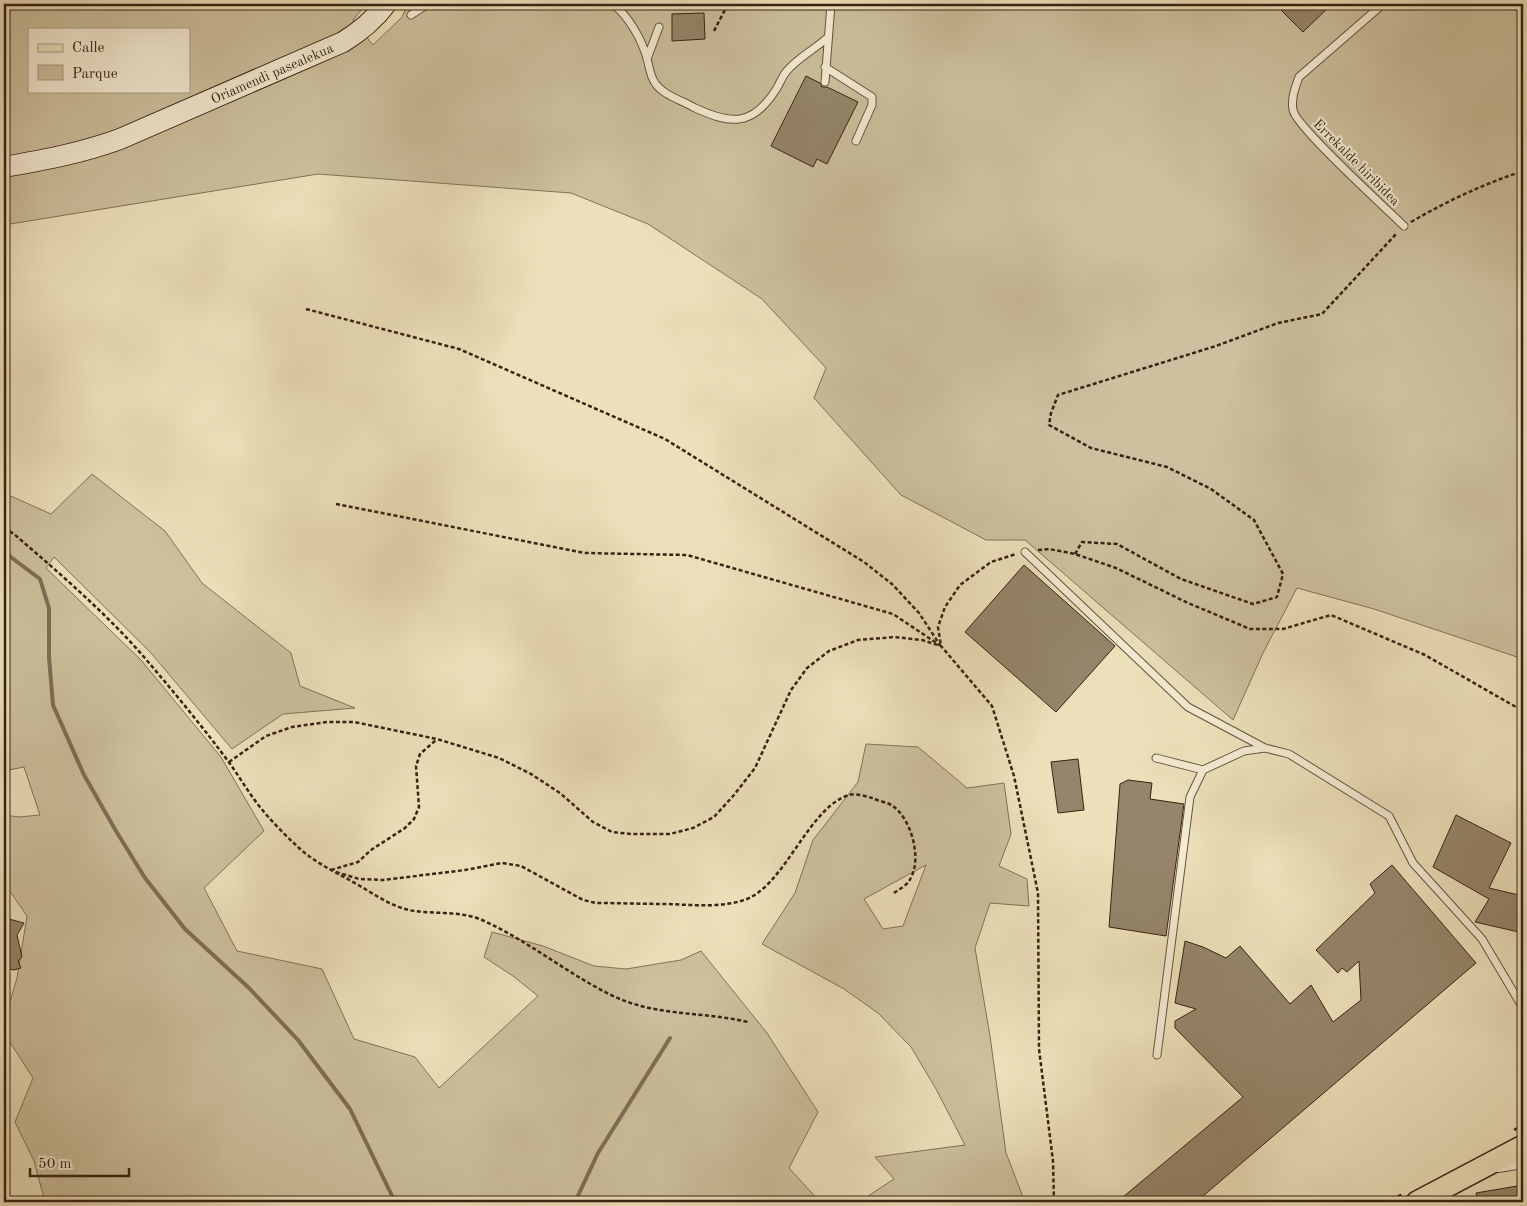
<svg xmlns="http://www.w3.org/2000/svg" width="1527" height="1206" font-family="'Old Standard TT',serif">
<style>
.green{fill:#cdc09e;stroke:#827158;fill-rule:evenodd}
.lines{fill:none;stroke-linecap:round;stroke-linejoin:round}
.stream{stroke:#7e6d55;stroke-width:4}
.building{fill:#95856a;stroke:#372213}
.service-casing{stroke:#64523d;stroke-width:9}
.minor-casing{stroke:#64523d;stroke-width:16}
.secondary-casing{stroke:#372213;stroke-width:22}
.primary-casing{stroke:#372213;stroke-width:24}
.path{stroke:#372213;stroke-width:2.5;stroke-dasharray:4 2.5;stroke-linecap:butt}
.service{stroke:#f3ebd2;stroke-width:7}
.minor{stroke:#f3ebd2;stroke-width:14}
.secondary{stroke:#f3ebd2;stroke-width:20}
.primary{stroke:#ece0ba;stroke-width:21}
.labels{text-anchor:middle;stroke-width:4;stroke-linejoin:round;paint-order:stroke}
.street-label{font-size:14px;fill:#372213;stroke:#f3ebd2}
</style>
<rect width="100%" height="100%" fill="#ece0ba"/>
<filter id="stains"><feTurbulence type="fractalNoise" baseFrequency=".004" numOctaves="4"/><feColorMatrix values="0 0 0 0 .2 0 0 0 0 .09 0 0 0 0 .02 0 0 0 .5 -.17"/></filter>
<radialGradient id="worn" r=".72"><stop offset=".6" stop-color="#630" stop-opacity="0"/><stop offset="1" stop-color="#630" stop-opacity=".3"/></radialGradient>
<!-- green -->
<path class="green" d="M4,4h362l-13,16 20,25 29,-28 6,-13h1115v655l-149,-50 -77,-21 -34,65 -30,67 -208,-180h-39l-85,-45 -87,-97 12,-30 -64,-69 -114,-75 -77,-31 -253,-19 -314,51v-43l5,-2 -5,-25zM29,29h160v62h-160z
M92,474l73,57 37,52 89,70 9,33 55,22 -72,6 -51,35 -81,-96 -97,-96 -8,11 95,92 80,97 43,74 -60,57 33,63 85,18 32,70 61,18 24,31 99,-92 -25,-20 -29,-19 8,-25 51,14 51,20 32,3 55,-9 20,-9 66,82 51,79 -29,56 31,34h-775l-11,-41 -19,-39 18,-44 -29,-45v-11l13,-44 10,-62 -20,-29 -3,-20v-52l15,2 21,-2 -16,-48 -20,4v-278l47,21z
M866,744l52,3 49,41 37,-5 7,51 -12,32 28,13 2,27 -39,-3 -15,45 15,88 16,117 19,49h-166l35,-23 -19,-22 90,-12 -29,-56 -25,-42 -33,-34 -34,-24 -82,-45 33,-51 18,-53 45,-58zM926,865l-23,61 -20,3 -19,-30z"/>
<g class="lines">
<!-- stream -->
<path class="stream" d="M4,552l36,27 9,29v49l4,48 31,70 32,56 29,47 40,51 64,59 49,52 52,69 45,93
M575,1202l23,-49 72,-115"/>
</g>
<!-- building -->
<path class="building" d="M1275,4h32l5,5 5,-5h15l-29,28z
M704,13l1,26 -33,2v-27z
M806,76l14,7 2,4h5l31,15 -31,62 -10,-5 -4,8 -42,-21z
M1024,565l91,81 -59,66 -91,-80z
M1078,759l6,51 -26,3 -7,-51z
M1128,780l24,3 -2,16 34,5 -18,132 -57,-9 11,-143z
M1456,815l55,28 -22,45 34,8v37l-48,-11 14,-23 -56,-32z
M1392,865l84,98 -280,239h-79l126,-105 -68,-69v-7l21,-12 -21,-6 10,-62 18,6 23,11 14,-12 50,58 21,-19 22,37 28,-22 -2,-39 -12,11 -5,-4 -4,5 -22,-23 59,-57 -5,-9z
M9,919l15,4 -7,12 5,22 -4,4 3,7 -7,2 -10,-2v-48z
M1523,1185v17h-45l-2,-9z"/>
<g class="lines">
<defs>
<path id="service" d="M613,4c16,13 28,34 34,54 2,8 3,18 8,25 8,12 26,17 38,24 38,18 60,20 84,-19 3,-5 5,-11 9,-16 11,-14 28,-22 41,-34
M1383,4l-84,73c-4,11 -8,21 -6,33 3,17 93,98 111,116
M411,15l17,-11
M647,59l12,-32
M825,67l47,30v8l-16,36
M825,82l6,-78
M1025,552l163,155 77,41
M1156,758l47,12 41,-19 21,-3 24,6 100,62 24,47 69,76 41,69
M1157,1055l33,-258 13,-27"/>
<path id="minor" d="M1498,1165l25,-4"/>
<g id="secondary">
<path id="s1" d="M4,167c40,-7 78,-14 116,-28l223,-97c18,-11 31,-22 43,-38"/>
</g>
<path id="primary" d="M1417,1202l106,-56"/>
</defs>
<!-- service casing -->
<use href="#service" class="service-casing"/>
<!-- minor casing -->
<use href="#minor" class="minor-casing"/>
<!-- secondary casing -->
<use href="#secondary" class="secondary-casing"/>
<!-- primary casing -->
<use href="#primary" class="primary-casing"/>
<!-- path -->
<path class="path" d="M667,4l1,4
M714,31l14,-27
M1411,222c36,-21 73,-38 112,-51
M306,309l153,40 206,90 199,123 28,22 27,29 21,32
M336,504l249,49 102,2 206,59 48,32 -3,-19 7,-20 15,-22 31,-23 25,-8
M4,528l10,6c45,39 91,78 130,123 29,34 58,69 84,104 11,15 20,31 32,46 11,14 25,28 38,40 18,17 40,26 62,39 17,10 34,22 54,25 22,3 47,0 68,9 45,20 83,52 127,74 45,23 92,17 139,28
M1038,550l11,-1 26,5 41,14 72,35 62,26h33l48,-14 94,40 98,56
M1075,554l7,-12 35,2 64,35 72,25 24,-7 6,-23 -29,-54 -43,-31 -44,-22 -76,-19 -42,-23 2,-12 7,-18 158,-49 62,-23 44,-9 75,-81
M229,762l37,-26 26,-9 35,-5h27l83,17 62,19 32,16 29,19 33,29 19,10 19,2h39l23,-6 21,-11 20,-22 21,-27 36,-78 16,-22 22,-17 29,-11 36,-3 28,3 19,6 51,60 22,70 24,117 1,156 14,112 1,41
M331,870l27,-8 13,-12 34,-22 9,-9 5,-12 -3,-41 4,-12 16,-14
M336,872l23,7 24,1 82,-10 37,-7 19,3 62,34 13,3c24,0 48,1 72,1 26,1 55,4 79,-5 39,-16 62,-92 102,-104 7,-2 16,1 23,3 6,3 15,4 21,8 19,14 30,55 16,75 -3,5 -11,9 -15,12
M1514,1130l9,-5
M1386,1202l17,-8"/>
<!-- service -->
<use href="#service" class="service"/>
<!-- minor -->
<use href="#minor" class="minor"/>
<!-- secondary -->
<use href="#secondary" class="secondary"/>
<!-- primary -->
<use href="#primary" class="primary"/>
</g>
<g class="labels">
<!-- street labels -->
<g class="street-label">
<text dy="5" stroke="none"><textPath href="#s1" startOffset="285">Oriamendi pasealekua</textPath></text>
<text transform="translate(1357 162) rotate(45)" y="5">Errekalde hiribidea</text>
</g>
</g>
<!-- margin -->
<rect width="1527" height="1206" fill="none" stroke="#ece0ba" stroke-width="20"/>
<rect x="5" y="5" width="1517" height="1196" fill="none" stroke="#372213" stroke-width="2.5"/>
<rect x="10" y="10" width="1507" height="1186" fill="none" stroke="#372213"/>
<!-- legend -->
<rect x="28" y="28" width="162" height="65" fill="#f3ebd2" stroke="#a89b86"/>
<rect x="38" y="44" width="25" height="8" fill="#ece0ba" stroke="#a89b86"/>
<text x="72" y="52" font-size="15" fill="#372213">Calle</text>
<rect x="38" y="65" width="25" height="15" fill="#cdc09e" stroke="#a89b86"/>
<text x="72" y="78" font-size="15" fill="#372213">Parque</text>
<!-- scale -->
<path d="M30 1168v8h99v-8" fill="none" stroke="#372213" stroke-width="2.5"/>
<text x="38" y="1168" font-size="15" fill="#372213" stroke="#f3ebd2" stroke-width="4" paint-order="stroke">50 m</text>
<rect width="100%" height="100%" filter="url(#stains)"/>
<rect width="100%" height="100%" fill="url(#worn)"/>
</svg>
